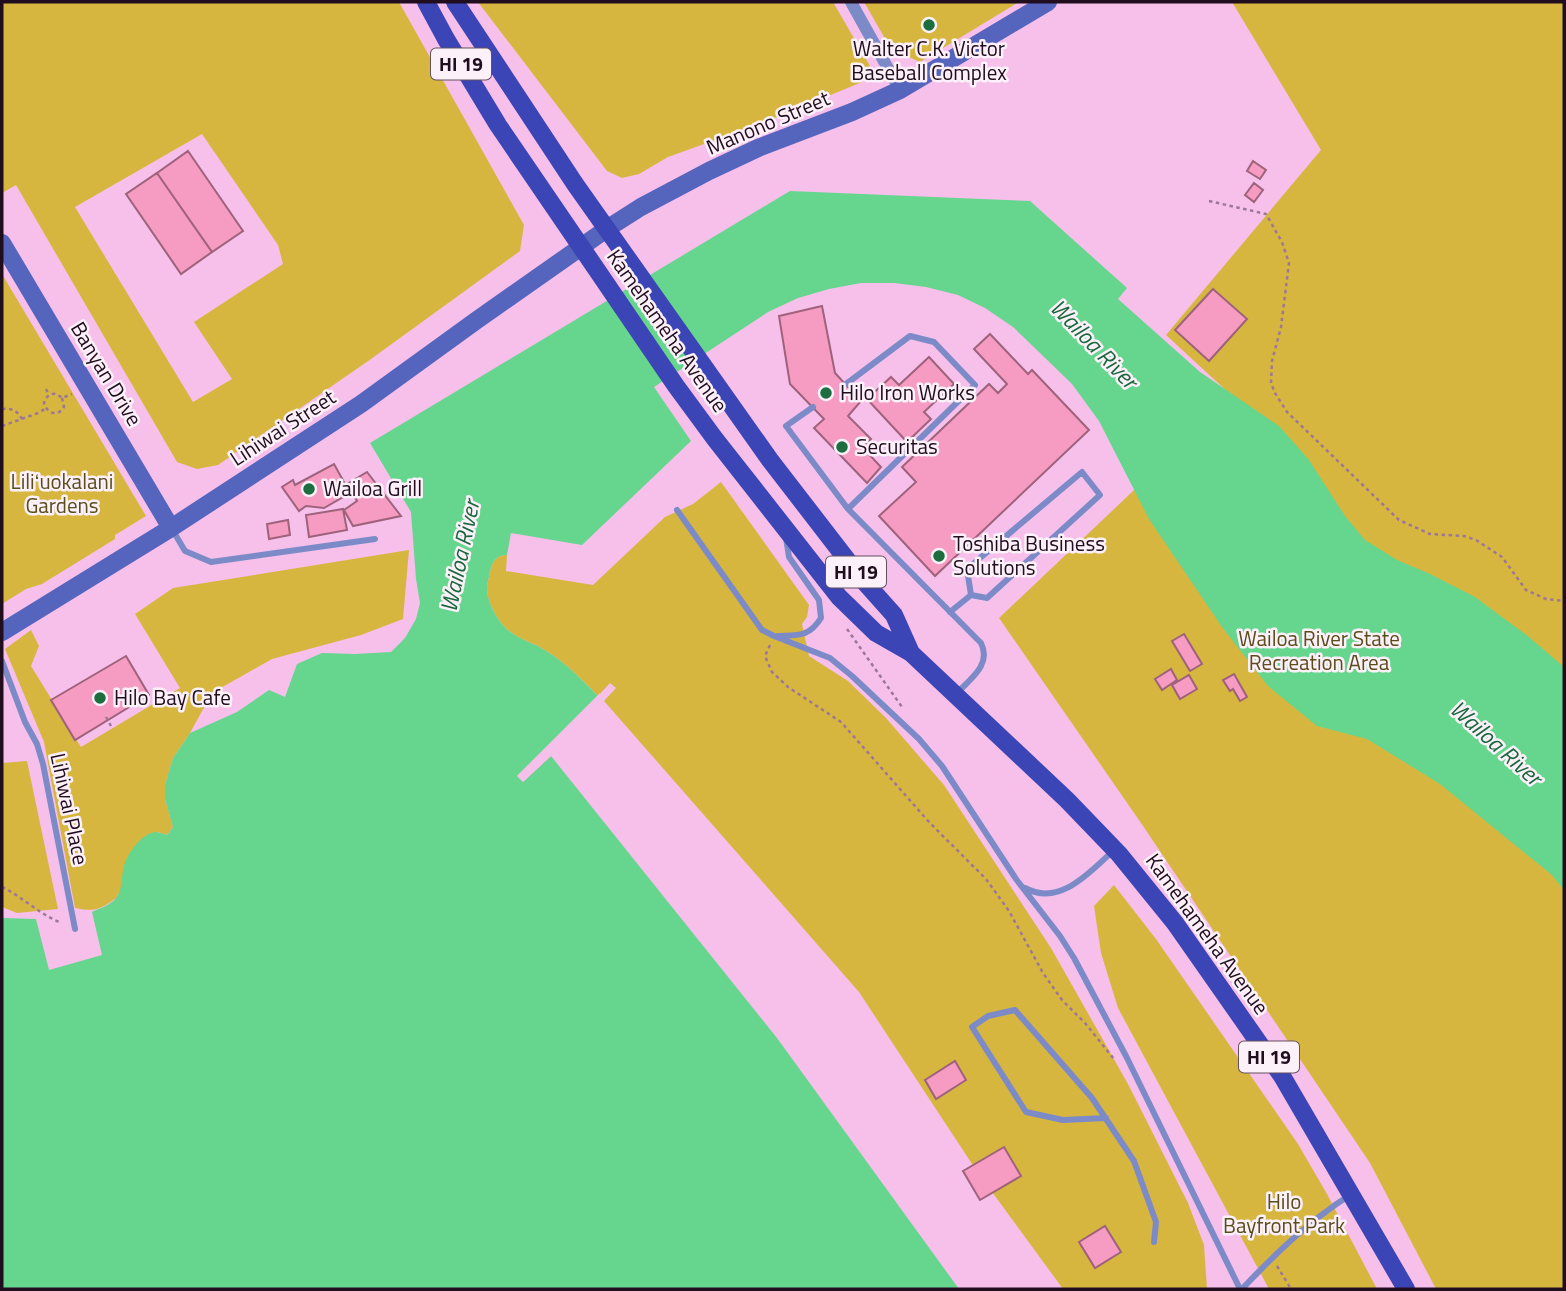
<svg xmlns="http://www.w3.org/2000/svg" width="1566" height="1291" font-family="'Titillium Web',sans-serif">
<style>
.green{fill:#d7b640;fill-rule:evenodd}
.water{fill:#66d58e}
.pier{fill:#f6c0eb}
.building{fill:#f69cc2;stroke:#9e627b;stroke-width:2}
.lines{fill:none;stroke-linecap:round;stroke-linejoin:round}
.path{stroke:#9e7797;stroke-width:2.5;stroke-dasharray:3.5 3.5;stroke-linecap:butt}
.lane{stroke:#7c8bc7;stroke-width:6}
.street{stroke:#7c8bc7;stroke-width:12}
.secondary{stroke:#5564bd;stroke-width:18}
.primary{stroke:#3c45b5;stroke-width:18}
.poi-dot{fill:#1c6e3f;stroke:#fcf0f9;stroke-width:2.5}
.labels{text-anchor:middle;stroke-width:5;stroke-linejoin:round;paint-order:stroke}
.shield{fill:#fcf0f9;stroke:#62515f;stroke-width:2}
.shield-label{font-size:19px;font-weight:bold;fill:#200d1d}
.poi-label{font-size:21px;fill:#200d1d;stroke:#fcf0f9;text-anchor:start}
.street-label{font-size:21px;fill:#200d1d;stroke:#fcf0f9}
.park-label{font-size:21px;fill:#5b4d1b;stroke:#fcf0f9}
.water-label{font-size:23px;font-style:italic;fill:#19683b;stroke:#fcf0f9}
</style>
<rect width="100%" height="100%" fill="#f6c0eb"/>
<!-- green -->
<path class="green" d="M2,2h397l125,223 -4,26 -149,108 -153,106 -21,4 -20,-7 -161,-277 -14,8zM202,134l76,111 5,19 -89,58 38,57 -39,23 -118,-195z
M478,2h355l37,64 -8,16 -92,38 -102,37 -29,17 -17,4 -15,-7z
M864,2h155l-99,60 -29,-13z
M1232,2h332v1287h-128l-66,-126 -229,-340 -142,-205 133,-126 98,-98 -64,-59 155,-185z
M2,274l144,242 -31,19v4l-73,45 -16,5 -24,15z
M721,482l88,123 -2,12 -5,7 7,32 39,25 38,37 58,67 107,163 77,136 60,119 16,42 3,44h-144l-87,-119 -117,-178 -255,-291 12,-13 -6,-5 -12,13c-16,-16 -31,-32 -50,-44 -12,-8 -27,-12 -39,-21 -11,-9 -22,-28 -22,-43 0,-5 2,-11 3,-16 2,-10 6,-17 17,-17l-1,16 87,14 72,-68 28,-13z
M409,550l-6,69 -42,16 -89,24 -60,34 -22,40 -17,25 -8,27v14l8,28 -6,8 -10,-3 -41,66c-16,12 -22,14 -41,10l-31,-166 -39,-93 26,-19 8,16 -8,20 50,81 99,-59 -45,-74 38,-26z
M27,761l31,148 -41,4 -15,-6v-144z
M1114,885l42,54 142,205 29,50 50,95h-108l-151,-281 -17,-55 -7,-47z"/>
<!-- water -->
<path class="water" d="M790,191l240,10 97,87 -9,11 82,73 79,54 30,34 36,56 20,24 32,20 33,14 45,23 54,40 35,30v223l-12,-15 -112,-91 -73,-45 -50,-13 -49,-40 -46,-59 -73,-108 -50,-98 -27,-37 -33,-32 -26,-25 -28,-19 -27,-13 -32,-8 -32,-4h-33l-32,6 -31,9 -30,14 -114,75 37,54 -109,104 -71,-12 -4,22c-11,0 -15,7 -17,17 -1,5 -3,11 -3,16 0,15 11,34 22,43 12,9 27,13 39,21 19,12 34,28 50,44l-81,80 7,5 27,-25 226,282 182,251h-957v-371l34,1 13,51 53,-15 -10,-43c8,-4 19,-7 24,-14 7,-8 5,-22 8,-32 3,-12 18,-34 33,-34 3,1 7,2 10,3l6,-8 -8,-28v-14l8,-27 17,-25 47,-21 32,-22 16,7 12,-33 25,-11 33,1 36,-2 14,-14 11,-19 4,-16 -4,-24 -5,-67 -41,-69z"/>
<!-- pier -->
<path class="pier" d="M600,693v5l-78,78 27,-23h4l-2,3 -28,26 -6,-6z"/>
<!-- building -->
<path class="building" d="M188,151l55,80 -31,21 -55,-79z
M1253,161l13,9 -6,9 -13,-8z
M157,173l55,79 -31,22 -55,-80z
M1254,183l9,7 -9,12 -9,-7z
M1213,289l34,30 -38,42 -34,-31z
M822,306l13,67 26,28 -13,15 23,23 -8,9 18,19 -14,16 -53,-55 10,-9 -34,-35 -11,-68z
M990,334l38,40 4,-4 57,60 -154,146 -56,-60 37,-34 -14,-15 87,-83 9,9 9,-9 -33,-35z
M929,357l25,27 -30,28 7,7 -24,23 -40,-43 24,-22 8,8z
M334,464l16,29 -26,15 -18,-2 -7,5 -17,-24 11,-7 2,5z
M367,472l34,44 -48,10 -9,-16 13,-9 -10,-17z
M343,509l4,21 -38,7 -3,-22z
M288,520l2,15 -21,4 -2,-15z
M1184,634l18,30 -12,7 -18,-30z
M126,656l23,39 -74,45 -24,-40z
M1171,669l6,11 -15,10 -7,-11z
M1234,674l13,23 -7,4 -7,-12 -3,2 -7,-11z
M1189,675l8,14 -17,10 -8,-14z
M955,1061l11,19 -30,19 -11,-19z
M1004,1147l17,29 -41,24 -17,-29z
M1105,1226l16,26 -26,16 -16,-26z"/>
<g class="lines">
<!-- path -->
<path class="path" d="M1209,201l57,13 16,28 7,21 -8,64 -9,34 -1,22 4,10 12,19 112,108 31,14 34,2 12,4 26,17 24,33 20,9 18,2
M46,389l3,6
M62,398l2,9c-6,10 -17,7 -20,-4 3,-10 11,-12 18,-5l10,-4
M2,409c9,-1 15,1 20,10
M2,426l36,-13 7,-4
M847,629l55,78
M770,645l-5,11 7,16 16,15 53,35 88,100 57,57 23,32 34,62 19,27 23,23 29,36
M106,717l5,9
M2,887c21,10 38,28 60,36
M1277,1266l14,23"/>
<!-- lane -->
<path class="lane" d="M846,384l64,-48 24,6 41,43 -127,124
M813,407l-27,19 62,83 133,134c11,22 -11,36 -25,51
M677,510l85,120 12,6 56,22 22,18 67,63 23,27 74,113 44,57 14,22 52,98 114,233
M172,529l13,22 26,11 164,-23
M950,612l21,-17 16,3 113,-103 -18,-23 -115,97 4,26
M778,636c21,-1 31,1 43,-18l-2,-18 -30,-43 -3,-19
M2,661l23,61 12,22 6,20 32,165
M1025,888c35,19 65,-16 89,-38
M1106,1118l-43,2 -37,-8 -54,-85 16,-11 27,-6 77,88 42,63 22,61 -2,20
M1242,1289c33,-35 67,-68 108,-94"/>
<!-- street -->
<path class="street" d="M851,2l49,88"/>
<!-- secondary -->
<path class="secondary" d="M2,243l169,285
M2,632l169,-104 190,-124 116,-84 131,-92 33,-21 68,-36 49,-23 94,-36 48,-22 148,-88"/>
<!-- primary -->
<path class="primary" d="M426,2l20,37 52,86 178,261 39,53 124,158 37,36 35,20 156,147 52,54 56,69 107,153 124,213
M455,2l120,182 195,276 91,118 33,37 17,38"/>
</g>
<!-- markers -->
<g class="poi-dot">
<circle cx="929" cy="25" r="7"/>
<circle cx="826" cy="393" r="7"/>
<circle cx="842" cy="447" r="7"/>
<circle cx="309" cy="489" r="7"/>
<circle cx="939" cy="556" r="7"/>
<circle cx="100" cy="698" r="7"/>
</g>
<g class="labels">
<!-- shield labels -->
<g class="shield">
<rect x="431" y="48.5" width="60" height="31" rx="5"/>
<rect x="826" y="556.5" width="60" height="31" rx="5"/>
<rect x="1239" y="1041.5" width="60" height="31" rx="5"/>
</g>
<g class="shield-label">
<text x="461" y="71">HI 19</text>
<text x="856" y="579">HI 19</text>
<text x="1269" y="1064">HI 19</text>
</g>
<!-- poi labels -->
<g class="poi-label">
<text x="929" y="56" text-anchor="middle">Walter C.K. Victor<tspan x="929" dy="24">Baseball Complex</tspan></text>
<text x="840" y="400">Hilo Iron Works</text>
<text x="856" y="454">Securitas</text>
<text x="323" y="496">Wailoa Grill</text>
<text x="953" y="551">Toshiba Business<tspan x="953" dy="24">Solutions</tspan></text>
<text x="114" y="705">Hilo Bay Cafe</text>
</g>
<!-- street labels -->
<g class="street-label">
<text transform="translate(768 123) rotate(-23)" y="7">Manono Street</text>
<text transform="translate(667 331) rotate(55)" y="7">Kamehameha Avenue</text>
<text transform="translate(106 374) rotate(59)" y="7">Banyan Drive</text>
<text transform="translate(283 428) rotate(-33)" y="7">Lihiwai Street</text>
<text transform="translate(69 809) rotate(78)" y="7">Lihiwai Place</text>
<text transform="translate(1207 934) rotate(54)" y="7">Kamehameha Avenue</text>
</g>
<!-- park labels -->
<g class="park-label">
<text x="62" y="489">Liliʻuokalani<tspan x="62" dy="24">Gardens</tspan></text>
<text x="1319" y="646">Wailoa River State<tspan x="1319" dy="24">Recreation Area</tspan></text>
<text x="1284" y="1209">Hilo<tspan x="1284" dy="24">Bayfront Park</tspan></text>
</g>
<!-- water labels -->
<g class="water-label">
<text transform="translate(1094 344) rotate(46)" y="8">Wailoa River</text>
<text transform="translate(460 556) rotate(-78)" y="8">Wailoa River</text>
<text transform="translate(1496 743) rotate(42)" y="8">Wailoa River</text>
</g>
</g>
<!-- border -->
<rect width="1566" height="1291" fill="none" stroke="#200d1d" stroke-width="7"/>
</svg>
